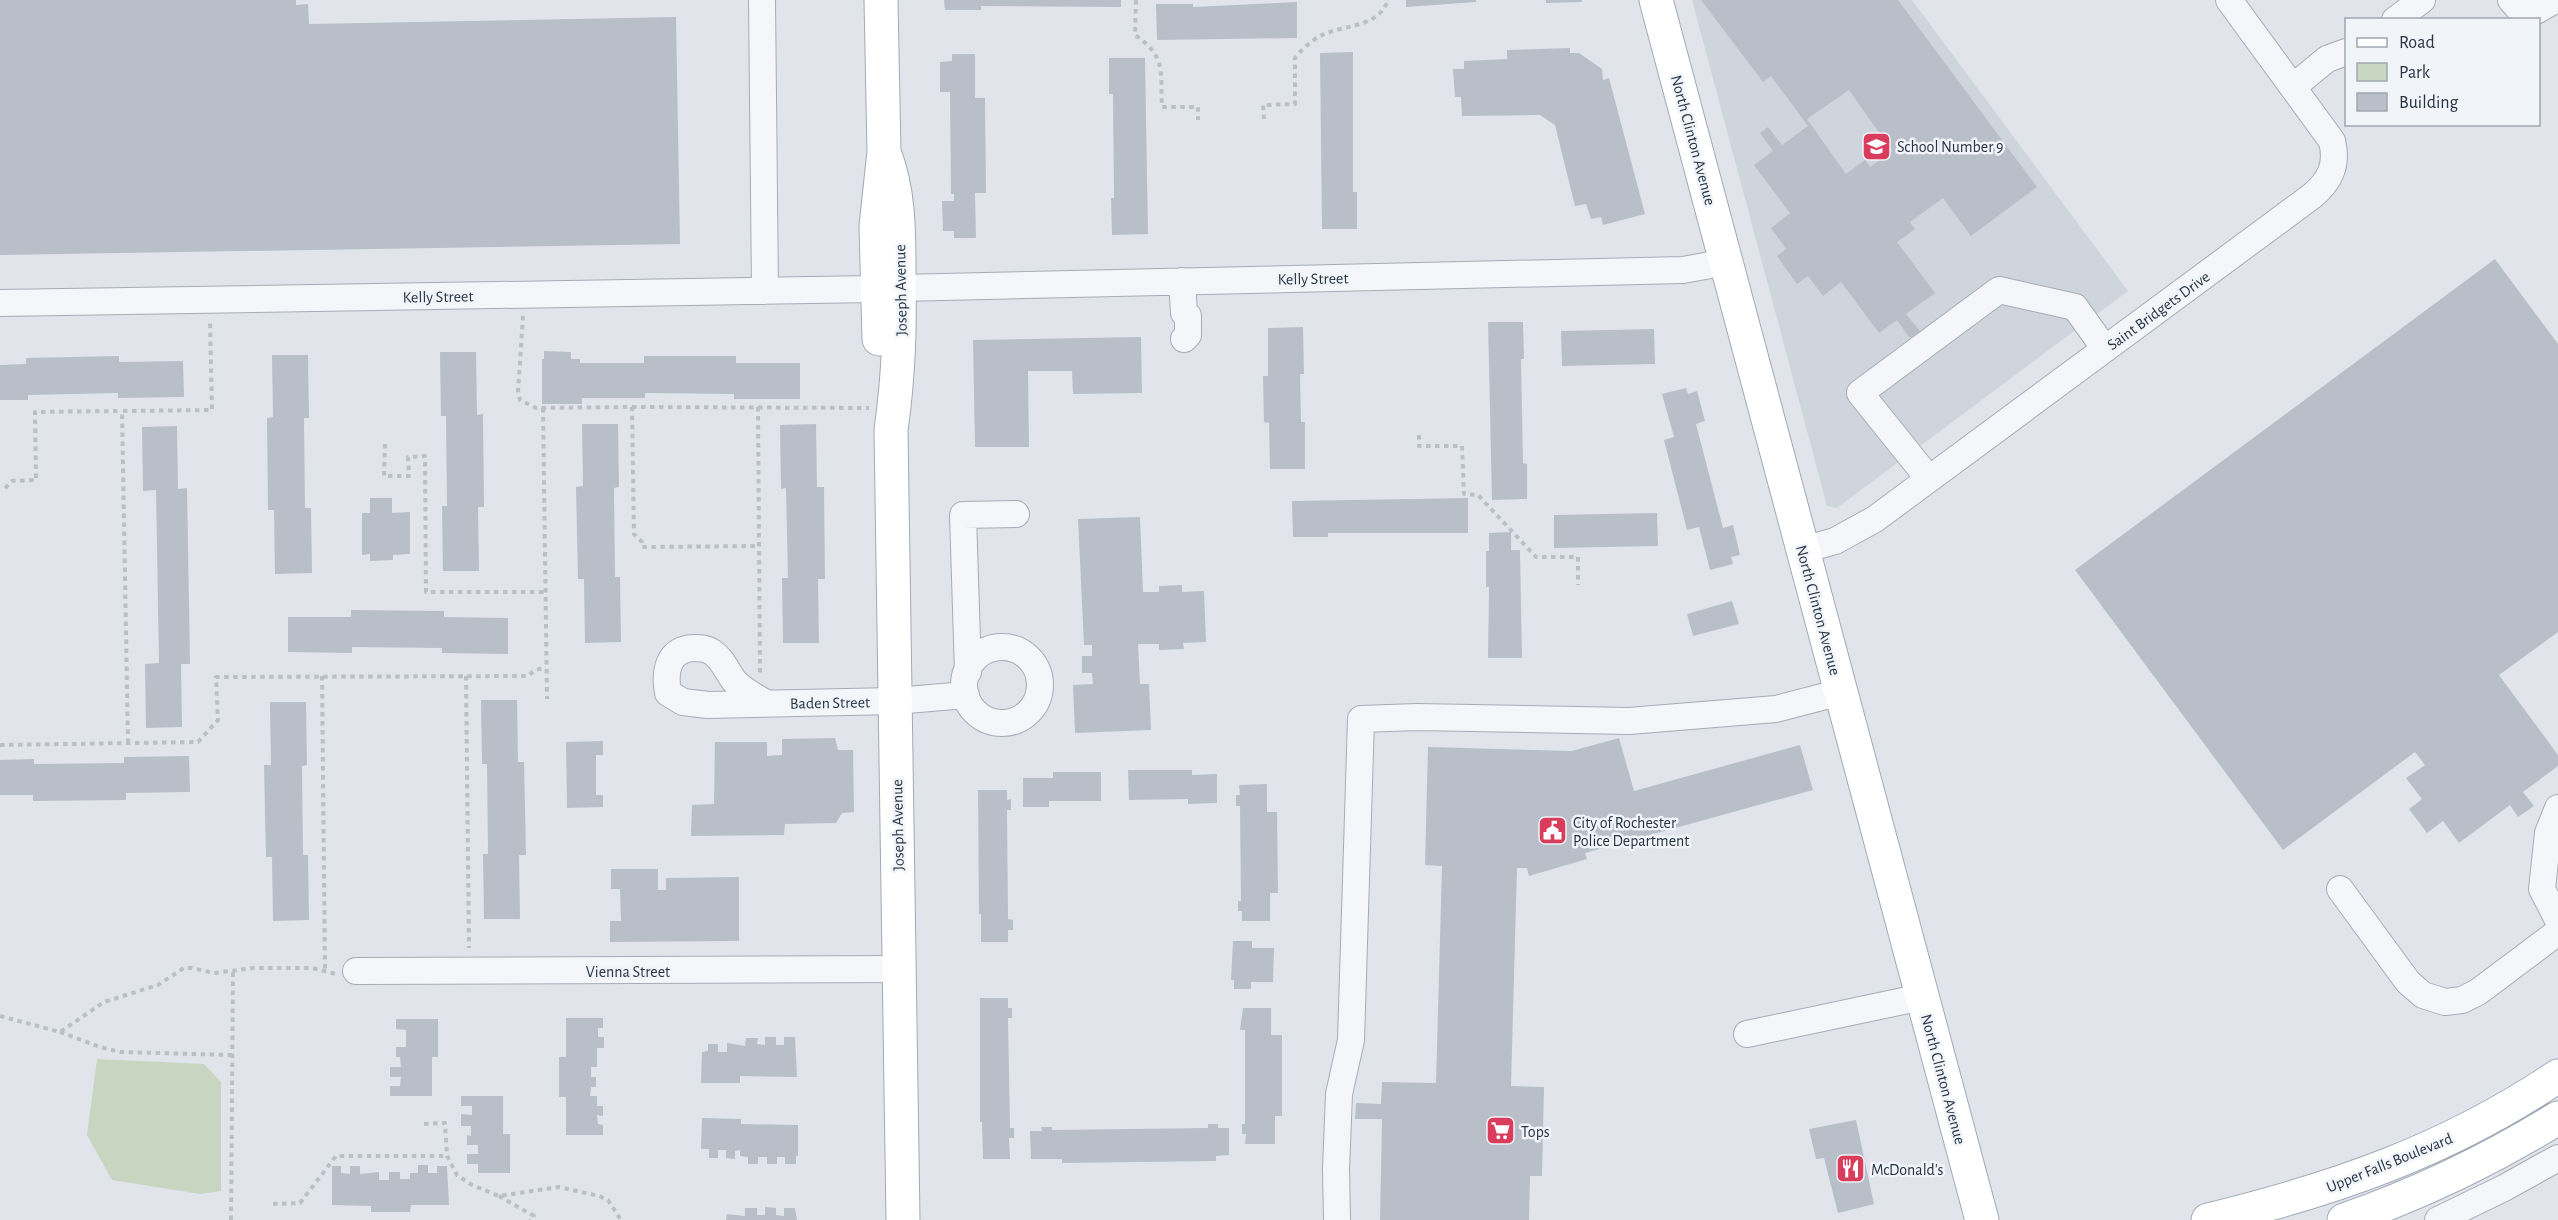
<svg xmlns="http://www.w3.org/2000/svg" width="2558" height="1220" font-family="'Alegreya Sans',sans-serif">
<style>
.built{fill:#cfd5dd}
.green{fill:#c8d6c1}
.building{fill:#b8bfc9;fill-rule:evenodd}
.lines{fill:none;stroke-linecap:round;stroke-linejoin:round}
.minor-casing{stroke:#a6acb6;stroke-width:28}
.major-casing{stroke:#9faab8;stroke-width:35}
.path{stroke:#bbc0c6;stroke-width:4;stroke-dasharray:4.5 4.5;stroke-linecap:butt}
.minor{stroke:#f4f6f9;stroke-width:26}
.major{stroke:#fff;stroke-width:33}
.labels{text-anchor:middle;stroke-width:5;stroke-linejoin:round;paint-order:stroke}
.street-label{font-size:16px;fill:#283444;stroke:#f1f4f8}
.poi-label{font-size:16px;fill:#283444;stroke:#f1f4f8;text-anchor:start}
</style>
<rect width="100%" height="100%" fill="#e1e5eb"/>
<!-- built -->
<path class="built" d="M1692,0h220l216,291 -291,217 -10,-2z"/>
<!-- green -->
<path class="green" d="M97,1059l107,5 17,18v109l-21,3 -88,-14 -25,-45z"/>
<!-- building -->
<path class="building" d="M0,0h296v5l12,-1 1,20 367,-7 4,227 -680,11z
M944,0h177v7l-140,-1v4h-36z
M1406,0h70v2l-70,5z
M1546,0h36v2l-36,1z
M1701,0h197l139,187 -66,49 -28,-38 -33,24 5,7 -18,13 38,51 -29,21 14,17 -10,7 -13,-18 -18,13 -38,-51 -18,14 -15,-20 -11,8 -20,-28 9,-7 -15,-21 19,-15 -36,-48 19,-14 -13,-18 8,-6 14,18 26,-19 -37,-50 -8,6zM1849,90l43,61 -22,16 -5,-7 -19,14 -39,-55z
M1297,2v36l-140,2 -1,-36h37v3z
M1570,48v5h9l23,16 1,11 6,-2 36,136 -42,11 -2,-8 -10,2 -5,-15 -11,2 -20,-81 -15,-10 -78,1 -1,-19h-6l-2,-28h11v-8l43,-2v-9z
M1353,52v140h4v37h-35l-2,-176z
M952,54h23v44h10l1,95h-11l1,45h-22v-7h-11l-1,-30h12v-7h-3l-1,-102h-10v-30l12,-1z
M1109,58h36l3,176 -36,1 -1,-37h3l-1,-104h-4z
M2495,259l63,85v288l-59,43 59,80v11l-35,26 11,14 -16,11 -8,-12 -51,38 -16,-22 -16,12 -18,-24 13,-10 -16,-21 19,-13 -10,-13 -132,98 -208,-280z
M1488,322h35l1,37h-3l2,104 4,1v35l-35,1z
M1303,327l1,47h-4l1,48h4v47h-35l-1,-46 -5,-1 -1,-46h5v-48z
M1654,329l1,35 -93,2 -1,-35z
M1141,337l1,56 -69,1 -1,-23h-44l1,76h-54l-2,-107z
M544,351l27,1v7h9v4h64v-7h92v7h64v36h-66v-5l-89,-1v5h-63v6h-40v-45h2z
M440,352h36l1,63 6,-1 1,93h-6l1,64h-36l-1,-65h5l-1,-90h-5z
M272,355h36l1,63h-5l1,90h6l1,65 -37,1 -1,-64h-6l-1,-92 6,-1z
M119,356v6l64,-1 1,36 -66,1v-5l-90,2v5h-28v-35l26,-1v-6z
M1686,388l2,6 9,-3 8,30 -9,3 27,104 10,-3 7,30 -9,2 2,7 -23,6 -11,-43 -12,3 -23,-90 10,-3 -12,-43z
M582,424h36l1,63 -5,1 1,89h5l1,65 -36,1 -1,-64h-6l-2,-92 7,-1z
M816,424l1,63h7l1,92h-7l1,64h-36l-1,-65h6l-2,-90 -5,1 -1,-64z
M177,426l1,63 9,-1 3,176h-9l1,63 -36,1 -1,-64 14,-1 -3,-173 -13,1 -1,-64z
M370,498h22v15l18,-1v42l-17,1v5l-23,1v-7l-8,1v-42h8z
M1468,498v35h-140v4h-35l-1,-36z
M1657,513l1,33 -104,2v-33z
M1140,517l3,75h16v-6l23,-1v7l22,-1 2,51 -23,1 1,6 -25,1v-6h-21l2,40h9l2,46 -76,3 -2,-48 20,-1 -1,-11h-10v-17h10v-11h-8l-6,-126z
M1511,532v18h9l2,108h-34l1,-71h-3v-36h3v-18z
M1732,601l7,23 -46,12 -6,-22z
M351,610l93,1v6l64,1v36l-66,-1v-5l-90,-1v6l-64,-1v-35h63z
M481,700h36l1,62h6l2,93h-7l1,64h-36l-1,-65h5l-1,-90h-5z
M270,702h36l1,63 -5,1 1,89h5l1,65 -36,1 -1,-64h-6l-2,-92h7z
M835,738l3,12h15l1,62 -12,1 -6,10 -51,1 -1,11 -93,1 1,-31 22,-1 1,-62h52v14l15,-1v-16z
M1619,738l15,53 166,-46 13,45 -228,63 2,6 -58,17 -2,-8h-10l-6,218 33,1 -2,89h-12l-1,44h-149l2,-101h-27l1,-16 25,1 1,-22 54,1 6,-217 -17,-1 3,-118 144,4z
M603,741v14h-7v40h7v12l-36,1 -1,-66z
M189,756l1,36 -64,1v7l-93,1v-6h-33v-35l34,-1v5l90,-1v-6z
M1128,770h64v5l25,-1v29l-29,1v-5l-59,1z
M1053,772h48v29h-52v6h-26v-29h30z
M1267,784v28h10l1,81h-8v28h-28v-10h-4v-10h3l-1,-95h-4v-11h4l-1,-10z
M978,790h29v10l4,-1v11h-4l1,109 5,1v10h-5v12h-27v-28h-2z
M611,869h47v21h8v-12l73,-1v64l-129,1v-21h11l-1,-32h-9z
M1233,941h19v7h22l-1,34h-22v7h-17v-9h-3z
M980,998h28v10h4v10h-4l2,110h4v10h-5l1,21h-27l-1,-37h-2z
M1243,1008h28v27h11v81h-7v28h-30l1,-10h-4v-10h3v-94h-5z
M566,1018h37v10h-5v9h6v11h-7v19h-6v10h5v10h-5l-1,9h7v10h6v10l-6,-1 1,9 5,1v10h-37v-38h-7v-40h7z
M396,1019h42v38h-6v39h-42v-10h10l1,-9h-11v-10h11l-1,-10h-4v-10h10v-17l-10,-1z
M765,1037h11v8h8v-8h11l2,40 -57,-1v7h-39l1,-31 6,-1v-7h10v8h9v-9l18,3 1,-8h12l-1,6 8,1z
M461,1096h42v38h7v39h-32v-9h-11v-10h11v-9h-11v-10l4,1v-10h-10v-12l11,1v-9h-11z
M702,1118l39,1v5l57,1v31h-2v8h-11v-7h-8v7h-10v-7h-9v7h-10v-7l-8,-1v-6l-5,1v8l-9,-1v-8h-8v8h-9v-9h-8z
M1856,1120l18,84 -36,9 -14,-55 -8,1 -7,-30z
M1208,1124h10v4h11v27l-13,1v5l-154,2v-4h-31l-1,-28h12l-1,-4h11v3l156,-2z
M418,1165h10v8h9v-7h10l2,39h-38l-1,7h-39v-6l-39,-1v-39h9v7l9,1v-8h10v8l19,-2v8h10v-8h11v7h10v-6h8z
M765,1207l11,1v7l8,1v-8h11l2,12h-71l1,-6 18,2v-8h12v7h8z"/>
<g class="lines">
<defs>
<path id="minor" d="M762,0l3,291
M2511,0l7,8 16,4 21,-12
M2395,20l27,-20
M2293,87l34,-28 19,-7
M1182,281l2,32 4,3v19l-4,4
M900,288l783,-18 44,-8
M0,303l876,-14
M1929,479l-69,-86 139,-103 76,17 30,42
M1803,550l32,-9 40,-22 437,-323c18,-15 26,-31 20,-55l-103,-141
M964 685a38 38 0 1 1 76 0a38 38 0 1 1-76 0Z
M968,672l-5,-157 53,-1
M766,703c-11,-6 -22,-12 -31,-21 -8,-10 -12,-23 -23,-30 -6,-4 -11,-4 -18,-4 -26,1 -30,23 -26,45l15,9 25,3 187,-4 71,-6
M2558,808l-10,25 -6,56 16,31
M2340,889l68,93 15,13 22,7 17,-2 16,-8 80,-60
M356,971l544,-2
M1747,1034l175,-37
M1337,1220l-1,-51 3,-75 12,-54 10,-321 56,-2 212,4 147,-12 65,-17
M2438,1220l66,-32 54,-30"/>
<path id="major" d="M1656,0l326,1220
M884,152c15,38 15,78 15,118 1,57 0,103 -8,160l12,790
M879,339l-3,-113 8,-74 -3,-152
M2208,1220c128,-31 240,-70 350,-144
M2344,1220c75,-26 146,-60 214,-102"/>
</defs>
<!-- minor casing -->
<use href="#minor" class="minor-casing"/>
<!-- major casing -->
<use href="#major" class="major-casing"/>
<!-- path -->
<path class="path" d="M1136,0l-1,35c32,22 25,37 27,72h36v13
M1264,119l-1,-14 32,-1v-46c6,-8 16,-17 25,-22 23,-12 58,-7 68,-36
M523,316l-5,76 2,8 16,8 96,-1 2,127 8,8v5l117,-1
M632,407l237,1
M758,407l2,267
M543,408l4,291
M1419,435v11h43l2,48 14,1 58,62h42v28
M385,444l-1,32h25l-1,-19 17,-1 1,136h119
M5,488l7,-7 24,-1 -1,-68 87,-1
M322,676l3,295
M466,676l3,272
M128,743l-6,-332 90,-1 -2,-88
M0,745l198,-3 20,-22 -2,-43 312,-1 7,-6 11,-2
M0,1016l60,16 44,-30 54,-17 26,-17h8l22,5 40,-5h58l24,6
M60,1032l40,15 20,5 112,3
M424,1124l21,-1 2,33 10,19 15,10 27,11 60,-9 40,9 9,4 13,20
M499,1196l35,20 -4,4
M273,1204l27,-1 36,-47h111
M231,1220l2,-249"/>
<!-- minor -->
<use href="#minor" class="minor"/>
<!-- major -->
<use href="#major" class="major"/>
</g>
<!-- icons -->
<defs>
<symbol id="school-square" viewBox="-11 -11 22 22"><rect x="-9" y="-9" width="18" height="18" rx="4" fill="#da3c5c" stroke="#f1f4f8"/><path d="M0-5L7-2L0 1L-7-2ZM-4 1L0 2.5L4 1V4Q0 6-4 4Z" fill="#fff"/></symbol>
<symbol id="civic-square" viewBox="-11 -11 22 22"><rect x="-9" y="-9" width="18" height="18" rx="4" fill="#da3c5c" stroke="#f1f4f8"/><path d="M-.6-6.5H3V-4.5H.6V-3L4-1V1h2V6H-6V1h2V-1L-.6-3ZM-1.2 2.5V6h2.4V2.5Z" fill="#fff"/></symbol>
<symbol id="supermarket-square" viewBox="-11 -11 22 22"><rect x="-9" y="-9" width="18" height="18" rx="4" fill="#da3c5c" stroke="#f1f4f8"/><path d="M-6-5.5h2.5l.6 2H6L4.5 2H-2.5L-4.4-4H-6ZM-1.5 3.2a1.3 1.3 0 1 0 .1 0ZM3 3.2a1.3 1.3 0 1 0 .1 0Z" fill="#fff"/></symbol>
<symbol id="restaurant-square" viewBox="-11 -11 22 22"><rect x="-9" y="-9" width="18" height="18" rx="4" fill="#da3c5c" stroke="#f1f4f8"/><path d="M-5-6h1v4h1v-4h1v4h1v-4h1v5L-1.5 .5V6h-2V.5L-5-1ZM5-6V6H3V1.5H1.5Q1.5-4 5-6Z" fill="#fff"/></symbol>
</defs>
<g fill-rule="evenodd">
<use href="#school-square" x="1860" y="130" width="33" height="33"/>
<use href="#civic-square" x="1536" y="814" width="33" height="33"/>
<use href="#supermarket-square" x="1484" y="1114" width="33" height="33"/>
<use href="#restaurant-square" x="1834" y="1152" width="33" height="33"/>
</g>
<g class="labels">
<!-- street labels -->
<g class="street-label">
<text transform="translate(1694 140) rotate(75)" y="6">North Clinton Avenue</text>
<text transform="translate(1313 278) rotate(-1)" y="6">Kelly Street</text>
<text transform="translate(900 290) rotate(-91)" y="6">Joseph Avenue</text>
<text transform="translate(438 296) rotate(-1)" y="6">Kelly Street</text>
<text transform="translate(2158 310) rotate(-36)" y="6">Saint Bridgets Drive</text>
<text transform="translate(1819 610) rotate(75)" y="6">North Clinton Avenue</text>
<text transform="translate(830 702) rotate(-1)" y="6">Baden Street</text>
<text transform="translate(897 825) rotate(-91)" y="6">Joseph Avenue</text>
<text x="628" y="977">Vienna Street</text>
<text transform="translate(1944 1079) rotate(75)" y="6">North Clinton Avenue</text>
<text transform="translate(2389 1162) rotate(-22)" y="6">Upper Falls Boulevard</text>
</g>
<!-- poi labels -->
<g class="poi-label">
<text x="1897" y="152">School Number 9</text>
<text x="1573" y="828">City of Rochester<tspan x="1573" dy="18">Police Department</tspan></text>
<text x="1521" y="1137">Tops</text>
<text x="1871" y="1175">McDonald's</text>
</g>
</g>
<!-- legend -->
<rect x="2345" y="18" width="195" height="108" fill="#f1f4f8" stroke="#a1a7b0" stroke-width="1.5"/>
<rect x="2357" y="38" width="30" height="9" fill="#ffffff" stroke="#a1a7b0" stroke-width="1.5"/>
<text x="2399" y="48" font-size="18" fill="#283444">Road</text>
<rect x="2357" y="63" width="30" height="18" fill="#c8d6c1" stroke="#a1a7b0" stroke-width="1.5"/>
<text x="2399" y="78" font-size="18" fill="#283444">Park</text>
<rect x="2357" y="93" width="30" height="18" fill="#b8bfc9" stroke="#a1a7b0" stroke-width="1.5"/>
<text x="2399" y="108" font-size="18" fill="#283444">Building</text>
</svg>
